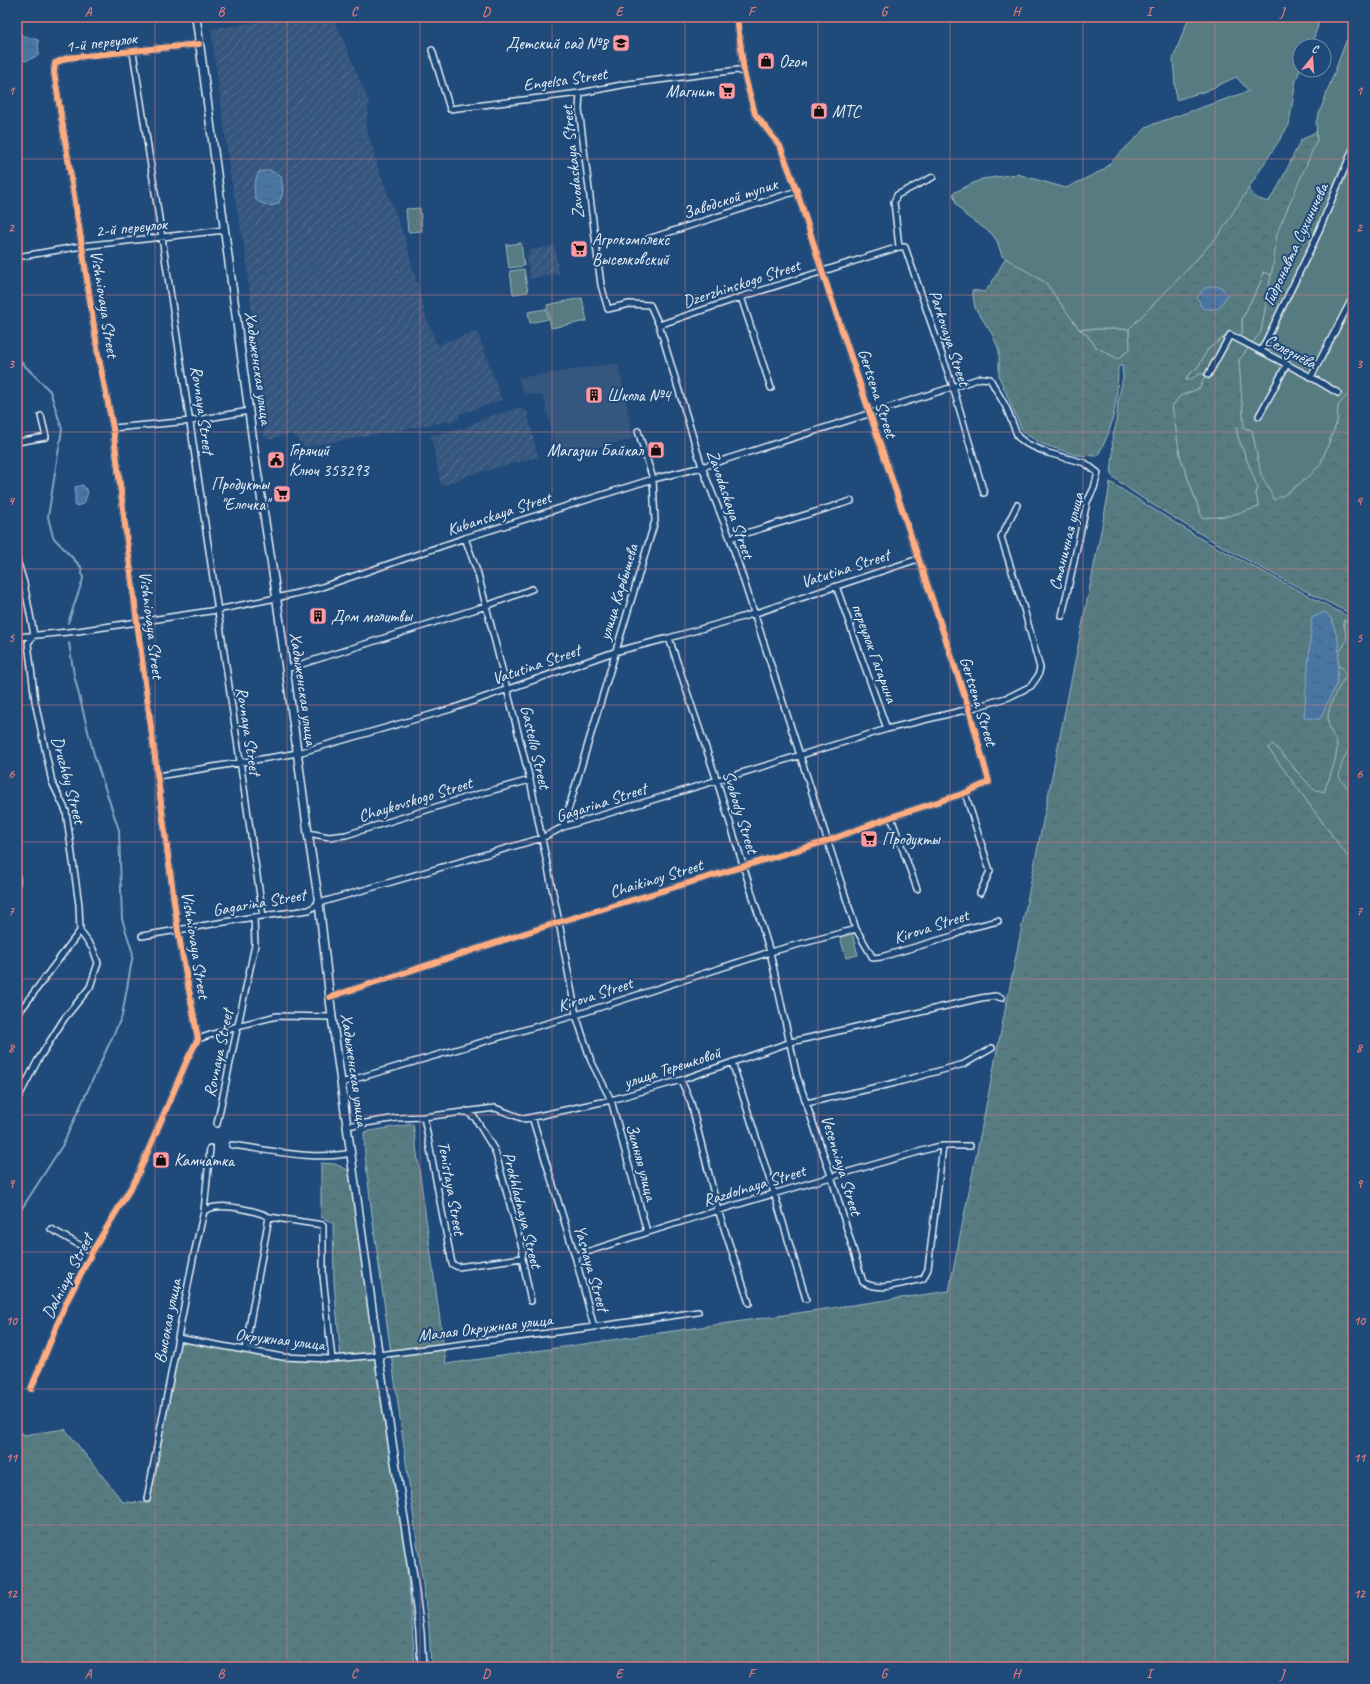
<svg xmlns="http://www.w3.org/2000/svg" width="1370" height="1684" font-family="Caveat,sans-serif">
<style>
.built{fill:#36577f}
.industrial{fill:url(#industrial-furrows)}
.grass{fill:url(#grass-tufts);stroke:#9fb6bd}
.forest{fill:url(#forest-crowns);stroke:#9fb6bd}
.park{fill:url(#park-dots);stroke:#9fb6bd}
.garden{fill:#567c82;stroke:#9fb6bd}
.water{fill:url(#water-ripples);stroke:#88a6c5}
.lines{fill:none;stroke-linecap:round;stroke-linejoin:round}
.stream{stroke:#88a6c5;stroke-width:2}
.street-casing{stroke:#e8f1f8;stroke-width:8}
.secondary-casing{stroke:#e8f1f8;stroke-width:10}
.street{stroke:#1f4a7a;stroke-width:5}
.secondary{stroke:#1f4a7a;stroke-width:7}
.cycleway-casing{stroke:#1f4a7a;stroke-width:8}
.cycleway{stroke:#ffac80;stroke-width:6}
.grid{fill:none;stroke:#dd787b;stroke-width:1;stroke-opacity:0.55}
.labels{text-anchor:middle;stroke-width:4;stroke-linejoin:round;paint-order:stroke}
.street-label{font-size:17px;fill:#e8f1f8;stroke:#1f4a7a}
.poi-label{font-size:17px;fill:#e8f1f8;stroke:#1f4a7a;text-anchor:start}
.neatline{fill:none;stroke:#dd787b;stroke-width:1.5}
.grid-label{font-size:13px;text-anchor:middle;font-weight:bold;fill:#dd787b}
</style>
<defs>
<pattern id="industrial-furrows" width="10" height="10" patternUnits="userSpaceOnUse"><rect width="10" height="10" fill="#36577f"/><path d="M-1 1l2-2M0 10L10 0M9 11l2-2" fill="none" stroke="#537092"/></pattern>
<pattern id="grass-tufts" width="24" height="20" patternUnits="userSpaceOnUse"><rect width="24" height="20" fill="#567c82"/><path d="M3 7l-1-3M5 7V3M7 7l1-3M15 17l-1-3M17 17v-4M19 17l1-3" fill="none" stroke="#4f6569"/></pattern>
<pattern id="forest-crowns" width="20" height="18" patternUnits="userSpaceOnUse"><rect width="20" height="18" fill="#567c82"/><path d="M2 6a3 3 0 1 1 6 0M12 15a3 3 0 1 1 6 0" fill="none" stroke="#4f6569"/></pattern>
<pattern id="park-dots" width="8" height="8" patternUnits="userSpaceOnUse"><rect width="8" height="8" fill="#567c82"/><path d="M2 2h.1M6 6h.1" fill="none" stroke="#4f6569" stroke-width="1.8" stroke-linecap="round"/></pattern>
<pattern id="water-ripples" width="26" height="14" patternUnits="userSpaceOnUse"><rect width="26" height="14" fill="#4874a3"/><path d="M2 4q2-2 4 0t4 0M15 11q2-2 4 0t4 0" fill="none" stroke="#475e76"/></pattern>
</defs>
<rect width="100%" height="100%" fill="#1f4a7a"/>
<filter id="ink" filterUnits="userSpaceOnUse"><feTurbulence type="fractalNoise" baseFrequency=".025" numOctaves="2"/><feDisplacementMap in="SourceGraphic" scale="8" xChannelSelector="R" yChannelSelector="G"/><feConvolveMatrix kernelMatrix="1 2 1 2 8 2 1 2 1" color-interpolation-filters="sRGB"/></filter>
<g filter="url(#ink)">
<!-- built -->
<path class="built" d="M618,363l15,76 -75,17 -15,-60 -19,-3 -6,-15z"/>
<!-- industrial -->
<path class="industrial" d="M290,17h42l11,22 26,64 -3,22 12,42 28,75 19,72 12,31 40,-14 25,69 -42,14 -1,5 -4,1 -150,27 -13,-14 -23,7 -5,-5 -18,-179 -16,-82 -19,-145z
M551,246l4,2 4,25 -29,6 -4,-25h4l-1,-4z
M517,408l10,3 11,46 -66,17 -31,12 -10,-50 30,-7 24,-11z"/>
<!-- grass -->
<path class="grass" d="M1264,272l7,3 -10,57 -22,28 5,68 -8,-1 2,10 20,51 -2,6 3,13 -30,9 -27,2 -22,-62 -8,-50 8,-10 20,-8v-14l-14,8 1,-6 11,-9 10,-18 13,-10 9,-4 12,-2v-14l19,-38z
M1079,329h50l1,20 -12,10 -22,-12 -10,-13z
M1343,620l10,3v241l-86,-117 -117,-125 136,134 9,14 29,22c5,-14 12,-29 13,-45 0,-6 -4,-11 -7,-17 -7,-18 6,-39 16,-54l-8,-9 1,-16 6,-23z"/>
<!-- forest -->
<path class="forest" d="M1317,131v9l-43,120 -3,15 -8,-3 -2,9 -19,38v15l-12,1 -9,4 -13,10 -10,18 -11,9 -1,5 14,-7h6l-6,14 -20,8 -8,10 8,50 22,62 27,-2 30,-9 -3,-13 2,-6 -20,-51 -2,-10 16,3 9,44 25,20 22,-17 12,-12 17,-43 1,-17 15,-15v225c-65,-33 -129,-65 -190,-104 -18,-11 -36,-22 -52,-36l2,-22 -1,-14 4,-14 2,-24 5,-23 -1,-13 -4,2c0,30 -4,64 -21,89l-21,-1 -34,-11 -15,-9 -6,-7 -22,-51v-27l-7,-16 -17,-26 -3,-18 12,2c10,-10 14,-22 22,-34l40,25 33,46 7,5 10,13 22,12 12,-10 -1,-20 56,-57 35,-39 28,-46 8,11 12,4 10,-15 23,-47z
M1110,482l93,58 150,79v4l-10,-3 4,20 -6,10 -2,1 -1,15 5,2 3,8c-10,15 -23,36 -16,54 3,6 7,11 7,17 -1,16 -8,31 -13,45l-11,-3 -40,-45 -5,4 85,116v803h-922l-2,-39 -56,-405 -8,-67 -1,-24 49,-8 33,240 503,-73 159,-795z
M1353,745v50l-14,-18c2,-13 5,-22 14,-32z
M321,1163l14,1 13,6 9,42 24,188 23,142 7,66 4,59h-398v-240l7,8 41,-6 58,73 26,1 30,-163 115,21 47,-1 -7,-78 -1,-59 -12,-6z"/>
<!-- park -->
<path class="park" d="M420,208l2,23 -14,1 -2,-23z"/>
<!-- garden -->
<path class="garden" d="M1189,17h132l-10,29h-11v24l-4,10 -7,45 -69,108 -35,39 -56,57h-50l-33,-46 -44,-27 -5,-15 -6,-8 -25,-17 -10,-12 -3,-11 29,-14 35,-5 49,14 37,-18 45,-44 101,-35 -13,-14 -30,14 -30,9 -3,-41z
M1353,29v361l-15,15 -1,17 -17,43 -12,12 -22,17 -12,6 -13,-26 -9,-44 -8,-2 -5,-68 22,-28 13,-72 3,-27 40,-93 -1,-18 30,-81z
M521,243l3,23 -15,2 -3,-23z
M524,269l4,23 -15,2 -3,-23z
M582,298l5,23 -36,7 -4,-23z
M546,309l2,10 -18,4 -2,-11z
M852,933l6,22 -12,3 -6,-21z"/>
<!-- water -->
<path class="water" d="M17,35h5l16,5 1,15 -13,6 -9,-3z
M269,170l12,6 2,16 -4,11c-11,5 -15,2 -24,-4l-1,-15 5,-12z
M1214,286l7,1 7,7 -10,15h-15l-6,-11 8,-10z
M83,485l5,7 -4,12 -9,2v-19z
M1325,612l7,8 7,25 -2,37 -17,37 -16,-1 8,-100z"/>
<g class="lines">
<!-- stream -->
<path class="stream" d="M17,358l33,33 12,38 -14,88 5,20 28,30 2,12 -15,44
M17,1216l45,-70 60,-130 11,-62 -11,-35 -3,-89 -25,-75 -20,-80 -5,-32"/>
<defs>
<path id="street" d="M432,50l18,59 130,-16 47,-9 79,-10 32,-4 6,3
M133,52c46,287 87,576 130,864
M580,93l-1,16 22,176 7,24 21,-5 21,1 9,20 43,142 28,71 126,391 17,29 8,-1 72,-21 12,-7 33,-8
M933,177l-36,18 -3,7 5,45h6l48,140 31,106
M648,239l149,-48
M17,257l65,-11 143,-16
M741,297l30,91
M659,325l82,-28 158,-50
M1261,351l54,-111 38,-91
M1208,375l22,-40 81,42 27,16
M1311,377l42,-80
M1259,416l28,-52
M113,428l78,-7 58,-10
M17,442l29,-5 -5,-21
M465,538l13,36 52,206 29,142 17,93 15,46 20,39 36,132
M730,538l121,-37
M17,560l7,23 10,52 -6,8 7,58 17,81 14,29 13,94 1,26 -63,84
M836,586l51,143
M17,637l61,-6 139,-21 59,-12 43,-10 146,-50 188,-59 49,-12 279,-89 9,1 16,28 12,30 9,7 21,9 37,10 13,10 -4,15 -7,14 -25,114
M669,638l48,143 53,171 27,124 34,100 32,106c17,11 41,0 60,-3l5,-10 15,-123h27
M286,669l200,-63 46,-17
M158,776l140,-23 153,-44 163,-57 55,-14 84,-24 165,-55
M965,793l25,78 -10,22
M891,817l26,72
M563,827l92,-306 -2,-42 -15,-48
M308,833l21,4 17,-2 122,-38 62,-17
M17,878v5
M142,936l112,-19 55,-7 10,-7 223,-65 21,-11 324,-98 82,-20 40,-12 22,-11 7,-10 2,-8 -16,-59 -23,-72 16,-32
M330,997l229,-75 268,-81 64,-24 74,-24 24,-11 -20,-73 -147,-438 -25,-80 -17,-45 -25,-32 -11,-41 -7,-56
M198,1039l39,-13 40,-10 55,1
M732,1062l42,131 32,106
M681,1080l10,23 27,107 31,93
M341,1083l235,-68 194,-63 86,-23
M17,1100l21,-40 26,-41 26,-32 8,-24 -5,-14 -13,-18
M807,1103l88,-20 69,-19 28,-16
M466,1111l9,7 20,33 28,100 -1,7 9,43
M424,1117l28,147 6,3 64,-9
M532,1117l43,139 19,71 104,-15
M217,1124l38,-179 -1,-28
M347,1126l50,-8 27,-1 71,-9 29,11 87,-19 70,-20 110,-38 190,-44 14,-2 7,2
M232,1145c39,5 80,16 119,8
M204,1211c4,-2 8,-4 12,-4 13,-2 42,4 53,10l54,8v51l9,83
M51,1229l41,23
M575,1256c119,-40 240,-75 361,-109l7,-1
M178,1338l105,19 49,2 47,-4 215,-28
M245,1350l24,-133
M31,1389l35,-86 26,-51 44,-73 52,-121 10,-19 -20,-108 -41,-309 -24,-194 -15,-74 -16,-108 -28,-174 1,-9 12,-5 132,-14
M147,1499l47,-245 10,-43 6,-63"/>
<path id="secondary" d="M196,17l59,440 20,129 33,247 11,70 13,114 48,349 33,210 7,56 2,35"/>
</defs>
<!-- street casing -->
<use href="#street" class="street-casing"/>
<!-- secondary casing -->
<use href="#secondary" class="secondary-casing"/>
<!-- street -->
<use href="#street" class="street"/>
<!-- secondary -->
<use href="#secondary" class="secondary"/>
<defs>
<path id="cycleway" d="M330,997l229,-75 268,-81 64,-24 74,-24 24,-11 -20,-73 -147,-438 -25,-80 -17,-45 -25,-32 -11,-41 -7,-56
M31,1389l35,-86 26,-51 44,-73 52,-121 10,-19 -20,-108 -41,-309 -24,-194 -15,-74 -16,-108 -28,-174 1,-9 12,-5 132,-14"/>
</defs>
<!-- cycleway casing -->
<use href="#cycleway" class="cycleway-casing"/>
<!-- cycleway -->
<use href="#cycleway" class="cycleway"/>
</g>
</g>
<!-- grid -->
<path class="grid" d="M155,17v1650M287,17v1650M420,17v1650M552,17v1650M685,17v1650M818,17v1650M950,17v1650M1083,17v1650M1215,17v1650M17,159h1336M17,295h1336M17,432h1336M17,569h1336M17,705h1336M17,842h1336M17,979h1336M17,1115h1336M17,1252h1336M17,1389h1336M17,1525h1336"/>
<!-- icons -->
<defs>
<symbol id="school-square" viewBox="-11 -11 22 22"><rect x="-9" y="-9" width="18" height="18" rx="4" fill="#ff9aa2" stroke="#1f4a7a"/><path d="M0-5L7-2L0 1L-7-2ZM-4 1L0 2.5L4 1V4Q0 6-4 4Z" fill="#111"/></symbol>
<symbol id="shop-square" viewBox="-11 -11 22 22"><rect x="-9" y="-9" width="18" height="18" rx="4" fill="#ff9aa2" stroke="#1f4a7a"/><path d="M-5-2.5h2.3a2.7 3.5 0 0 1 5.4 0H5L5.5 6h-11ZM-1.5-2.5h3a1.5 2.3 0 0 0-3 0Z" fill="#111"/></symbol>
<symbol id="supermarket-square" viewBox="-11 -11 22 22"><rect x="-9" y="-9" width="18" height="18" rx="4" fill="#ff9aa2" stroke="#1f4a7a"/><path d="M-6-5.5h2.5l.6 2H6L4.5 2H-2.5L-4.4-4H-6ZM-1.5 3.2a1.3 1.3 0 1 0 .1 0ZM3 3.2a1.3 1.3 0 1 0 .1 0Z" fill="#111"/></symbol>
<symbol id="building-square" viewBox="-11 -11 22 22"><rect x="-9" y="-9" width="18" height="18" rx="4" fill="#ff9aa2" stroke="#1f4a7a"/><path d="M-4-6H4V6H1V3H-1V6H-4ZM-2.5-4.3h1.7v1.8h-1.7ZM.8-4.3h1.7v1.8H.8ZM-2.5-1h1.7V.8h-1.7ZM.8-1h1.7V.8H.8Z" fill="#111"/></symbol>
<symbol id="civic-square" viewBox="-11 -11 22 22"><rect x="-9" y="-9" width="18" height="18" rx="4" fill="#ff9aa2" stroke="#1f4a7a"/><path d="M-.6-6.5H3V-4.5H.6V-3L4-1V1h2V6H-6V1h2V-1L-.6-3ZM-1.2 2.5V6h2.4V2.5Z" fill="#111"/></symbol>
</defs>
<g fill-rule="evenodd">
<use href="#school-square" x="611" y="33" width="20" height="20"/>
<use href="#shop-square" x="756" y="51" width="20" height="20"/>
<use href="#supermarket-square" x="717" y="81" width="20" height="20"/>
<use href="#shop-square" x="809" y="101" width="20" height="20"/>
<use href="#supermarket-square" x="569" y="239" width="20" height="20"/>
<use href="#building-square" x="584" y="385" width="20" height="20"/>
<use href="#shop-square" x="646" y="440" width="20" height="20"/>
<use href="#civic-square" x="266" y="450" width="20" height="20"/>
<use href="#supermarket-square" x="272" y="484" width="20" height="20"/>
<use href="#building-square" x="308" y="606" width="20" height="20"/>
<use href="#supermarket-square" x="859" y="829" width="20" height="20"/>
<use href="#shop-square" x="151" y="1150" width="20" height="20"/>
</g>
<g class="labels">
<!-- street labels -->
<g class="street-label">
<text transform="translate(101 42) rotate(-7)" y="6">1-й переулок</text>
<text transform="translate(565 79) rotate(-8)" y="6">Engelsa Street</text>
<text transform="translate(572 162) rotate(-96)" y="6">Zavodaskaya Street</text>
<text transform="translate(730 198) rotate(-18)" y="6">Заводской тупик</text>
<text transform="translate(131 227) rotate(-6)" y="6">2-й переулок</text>
<text transform="translate(1295 244) rotate(-65)" y="6">Гидронавта Сухиничева</text>
<text transform="translate(741 283) rotate(-18)" y="6">Dzerzhinskogo Street</text>
<text transform="translate(105 304) rotate(81)" y="6">Vishniovaya Street</text>
<text transform="translate(950 338) rotate(72)" y="6">Parkovaya Street</text>
<text transform="translate(1291 351) rotate(28)" y="6">Селезнёва</text>
<text transform="translate(259 368) rotate(82)" y="6">Хадыженская улица</text>
<text transform="translate(878 393) rotate(72)" y="6">Gertsena Street</text>
<text transform="translate(203 410) rotate(82)" y="6">Rovnaya Street</text>
<text transform="translate(731 504) rotate(71)" y="6">Zavodaskaya Street</text>
<text transform="translate(499 513) rotate(-18)" y="6">Kubanskaya Street</text>
<text transform="translate(1066 541) rotate(-76)" y="6">Станичная улица</text>
<text transform="translate(845 568) rotate(-18)" y="6">Vatutina Street</text>
<text transform="translate(618 592) rotate(-73)" y="6">улица Карбышева</text>
<text transform="translate(152 625) rotate(83)" y="6">Vishniovaya Street</text>
<text transform="translate(875 653) rotate(70)" y="6">переулок Гагарина</text>
<text transform="translate(536 664) rotate(-19)" y="6">Vatutina Street</text>
<text transform="translate(304 689) rotate(82)" y="6">Хадыженская улица</text>
<text transform="translate(979 701) rotate(73)" y="6">Gertsena Street</text>
<text transform="translate(249 731) rotate(81)" y="6">Rovnaya Street</text>
<text transform="translate(536 747) rotate(77)" y="6">Gastello Street</text>
<text transform="translate(69 780) rotate(75)" y="6">Druzhby Street</text>
<text transform="translate(415 799) rotate(-17)" y="6">Chaykovskogo Street</text>
<text transform="translate(601 802) rotate(-18)" y="6">Gagarina Street</text>
<text transform="translate(741 812) rotate(73)" y="6">Svobody Street</text>
<text transform="translate(656 878) rotate(-17)" y="6">Chaikinoy Street</text>
<text transform="translate(259 902) rotate(-10)" y="6">Gagarina Street</text>
<text transform="translate(931 926) rotate(-18)" y="6">Kirova Street</text>
<text transform="translate(196 945) rotate(81)" y="6">Vishniovaya Street</text>
<text transform="translate(595 994) rotate(-18)" y="6">Kirova Street</text>
<text transform="translate(218 1053) rotate(-78)" y="6">Rovnaya Street</text>
<text transform="translate(672 1067) rotate(-18)" y="6">улица Терешковой</text>
<text transform="translate(355 1070) rotate(82)" y="6">Хадыженская улица</text>
<text transform="translate(642 1162) rotate(75)" y="6">Зимняя улица</text>
<text transform="translate(842 1165) rotate(73)" y="6">Vesenniaya Street</text>
<text transform="translate(754 1185) rotate(-17)" y="6">Razdolnaya Street</text>
<text transform="translate(452 1188) rotate(80)" y="6">Tenistaya Street</text>
<text transform="translate(523 1210) rotate(76)" y="6">Prokhladnaya Street</text>
<text transform="translate(592 1268) rotate(74)" y="6">Yasnaya Street</text>
<text transform="translate(67 1276) rotate(-63)" y="6">Dalniaya Street</text>
<text transform="translate(167 1321) rotate(-79)" y="6">Высокая улица</text>
<text transform="translate(485 1327) rotate(-7)" y="6">Малая Окружная улица</text>
<text transform="translate(280 1339) rotate(7)" y="6">Окружная улица</text>
</g>
<!-- poi labels -->
<g class="poi-label">
<text x="608" y="49" text-anchor="end">Детский сад №8</text>
<text x="779" y="67">Ozon</text>
<text x="714" y="97" text-anchor="end">Магнит</text>
<text x="832" y="117">МТС</text>
<text x="592" y="245">Агрокомплекс<tspan x="592" dy="20">Выселковский</tspan></text>
<text x="607" y="401">Школа №4</text>
<text x="289" y="456">Горячий<tspan x="289" dy="20">Ключ 353293</tspan></text>
<text x="643" y="456" text-anchor="end">Магазин Байкал</text>
<text x="269" y="490" text-anchor="end">Продукты<tspan x="269" dy="20">"Елочка"</tspan></text>
<text x="331" y="622">Дом молитвы</text>
<text x="882" y="845">Продукты</text>
<text x="174" y="1166">Камчатка</text>
</g>
</g>
<!-- margin -->
<rect width="1370" height="1684" fill="none" stroke="#1f4a7a" stroke-width="44"/>
<!-- north arrow -->
<g transform="translate(1312 58) rotate(17)"><circle r="19" fill="#1f4a7a" stroke="#6f8dac"/>
<path d="M0-3L7 15L0 10L-7 15Z" fill="#ff9aa2"/>
<text y="-6" font-size="11" font-weight="bold" text-anchor="middle" fill="#e8f1f8">С</text>
</g>
<rect x="22" y="22" width="1326" height="1640" class="neatline"/>
<g class="grid-label">
<text x="88" y="16">A</text>
<text x="221" y="16">B</text>
<text x="354" y="16">C</text>
<text x="486" y="16">D</text>
<text x="619" y="16">E</text>
<text x="751" y="16">F</text>
<text x="884" y="16">G</text>
<text x="1016" y="16">H</text>
<text x="1149" y="16">I</text>
<text x="1282" y="16">J</text>
<text x="11" y="95">1</text>
<text x="1359" y="95">1</text>
<text x="11" y="232">2</text>
<text x="1359" y="232">2</text>
<text x="11" y="368">3</text>
<text x="1359" y="368">3</text>
<text x="11" y="505">4</text>
<text x="1359" y="505">4</text>
<text x="11" y="642">5</text>
<text x="1359" y="642">5</text>
<text x="11" y="778">6</text>
<text x="1359" y="778">6</text>
<text x="11" y="915">7</text>
<text x="1359" y="915">7</text>
<text x="11" y="1052">8</text>
<text x="1359" y="1052">8</text>
<text x="11" y="1188">9</text>
<text x="1359" y="1188">9</text>
<text x="11" y="1325">10</text>
<text x="1359" y="1325">10</text>
<text x="11" y="1462">11</text>
<text x="1359" y="1462">11</text>
<text x="11" y="1598">12</text>
<text x="1359" y="1598">12</text>
<text x="88" y="1678">A</text>
<text x="221" y="1678">B</text>
<text x="354" y="1678">C</text>
<text x="486" y="1678">D</text>
<text x="619" y="1678">E</text>
<text x="751" y="1678">F</text>
<text x="884" y="1678">G</text>
<text x="1016" y="1678">H</text>
<text x="1149" y="1678">I</text>
<text x="1282" y="1678">J</text>
</g>
</svg>
